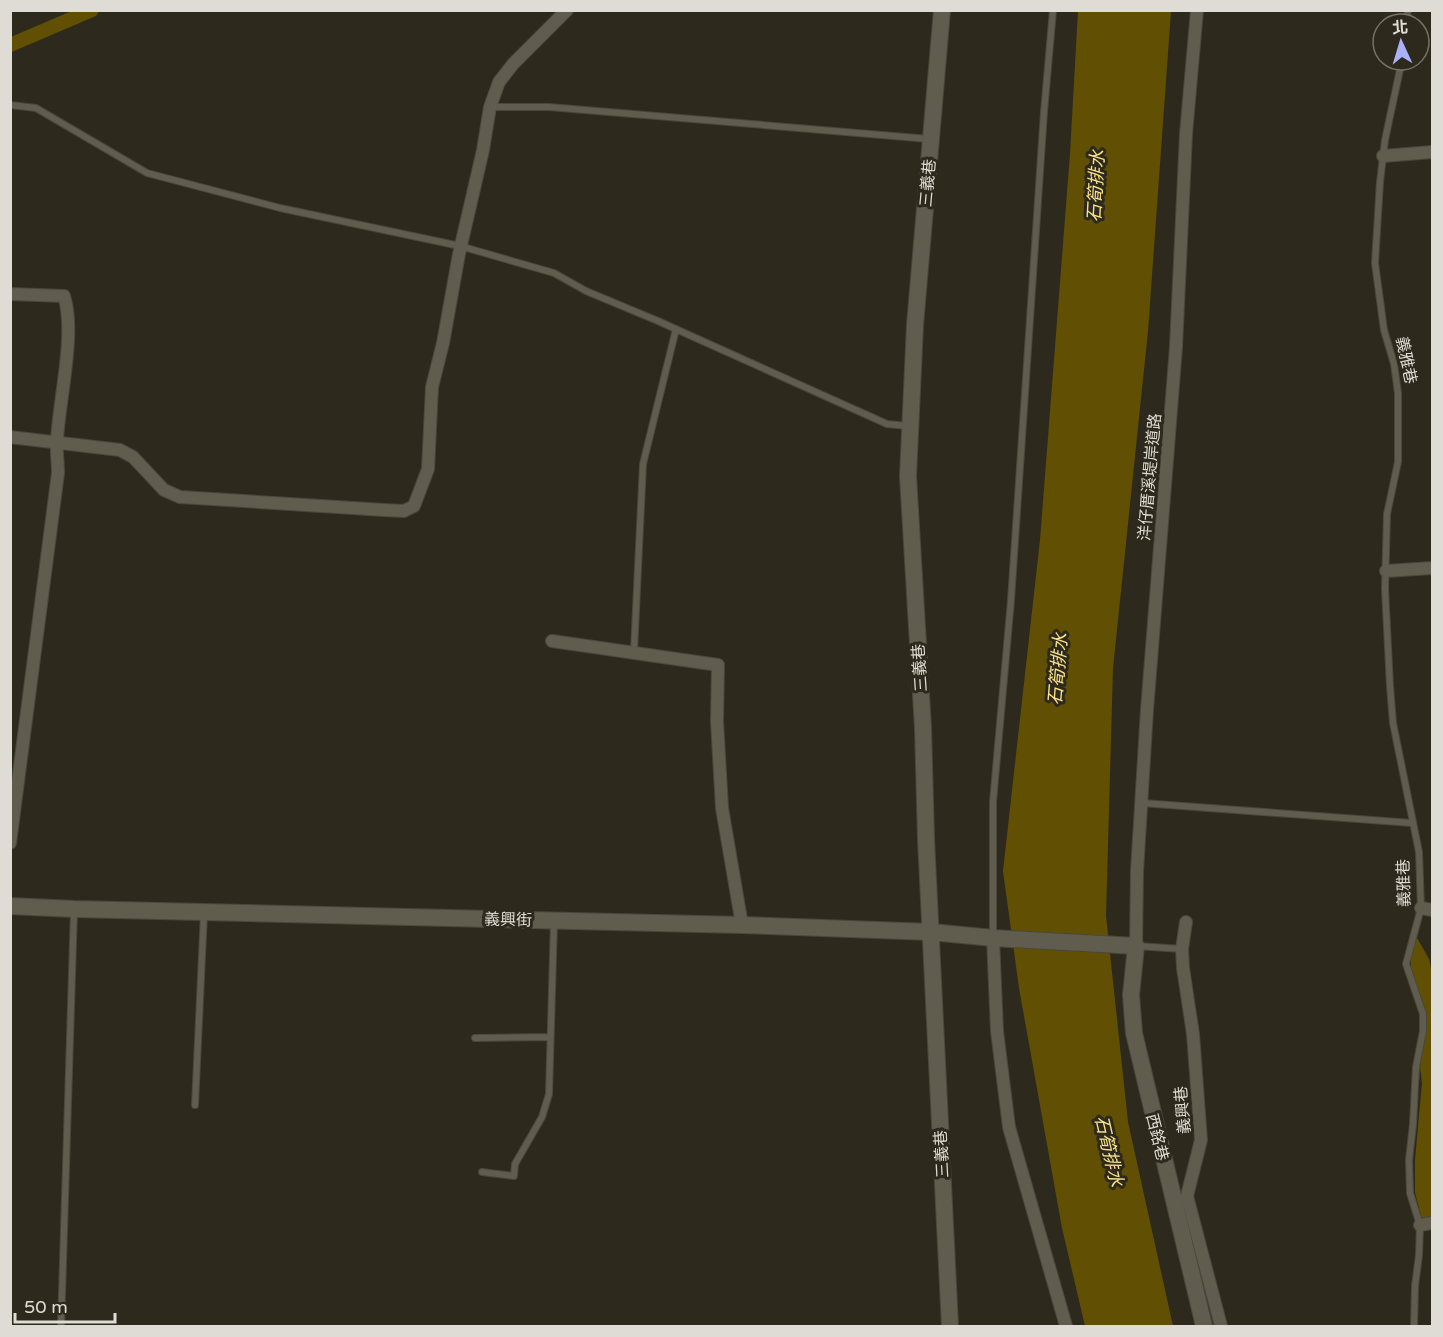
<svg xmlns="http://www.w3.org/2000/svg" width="1443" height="1337" font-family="'Varela Round','Noto Sans TC',sans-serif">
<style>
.water{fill:#615004}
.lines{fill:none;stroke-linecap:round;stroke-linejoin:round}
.canal{stroke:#615004;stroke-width:14}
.service-casing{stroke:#4a473c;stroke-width:8}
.minor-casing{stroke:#4a473c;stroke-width:14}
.tertiary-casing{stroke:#4a473c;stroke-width:18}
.service{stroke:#605c4e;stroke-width:6}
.minor{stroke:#605c4e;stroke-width:12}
.tertiary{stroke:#605c4e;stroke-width:16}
.labels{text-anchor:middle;stroke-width:6;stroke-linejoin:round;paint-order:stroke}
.street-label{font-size:16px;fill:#dedcd4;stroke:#2d2a1d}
.water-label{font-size:18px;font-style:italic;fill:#fae28a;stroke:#2d2a1d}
</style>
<rect width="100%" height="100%" fill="#2d2a1d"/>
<!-- water -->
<path class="water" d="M1078,11h93l-23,320 -35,337 -7,248 22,206 45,204h-88l-23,-98 -43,-240 -16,-117 37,-331 30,-386z
M1416,936l13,23 3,14v249l-10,-2 -7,-28v-32l7,-77 -2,-16 6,-36 -15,-55v-22z"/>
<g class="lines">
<!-- canal -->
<path class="canal" d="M10,45l82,-35"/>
<defs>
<path id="service" d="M1406,24l2,-14
M1402,60l-17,80 -5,42 -5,81 9,67 10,34 4,29v69l-11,52 -2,75 5,97 3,37 26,129 2,56 -15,56 17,50v17l-7,36 -3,57 -4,36 1,33 10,32 -1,30 -4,31 -1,40
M10,105l26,3 111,65 133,35 180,38 94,27 32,18 72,30 229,103 21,2
M490,107h59l380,32
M634,651l9,-187 33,-135
M1142,803l270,20
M993,937v-135l18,-202 33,-488 9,-102
M1136,946l46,3
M475,1038l75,-1
M195,1105l9,-192
M482,1172l32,4 1,-12 27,-47 7,-23 5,-173
M61,1326l13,-416"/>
<path id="minor" d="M1383,156l49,-4
M10,294l54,2c12,37 -5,104 -7,144 -1,11 1,22 1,33l-48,370
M10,437l110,13 13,7 31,33 16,7 204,13 20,1 10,-5 14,-37 4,-82 11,-44 16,-89 24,-104 7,-43 9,-25 14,-18 54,-54
M1386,571l46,-3
M552,641l166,24 -1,56 5,87 20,117
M1421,908l11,2
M1186,922l-4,27 1,19 10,66 8,106 -14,56 34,130
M993,938l4,93 12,96 57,199
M1136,946l1,-75 10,-161 29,-363 10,-213 11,-124
M1420,1225l12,-2"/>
<path id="tertiary" d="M942,10l-27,315 -7,151 15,252 3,111 24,487
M10,906l64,3 668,16 189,7 62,6 143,8 -5,49 3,38 70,293"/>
</defs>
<!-- service casing -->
<use href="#service" class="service-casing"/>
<!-- minor casing -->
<use href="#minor" class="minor-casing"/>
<!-- tertiary casing -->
<use href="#tertiary" class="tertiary-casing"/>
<!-- service -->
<use href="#service" class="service"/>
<!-- minor -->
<use href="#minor" class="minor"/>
<!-- tertiary -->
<use href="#tertiary" class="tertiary"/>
</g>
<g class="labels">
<!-- street labels -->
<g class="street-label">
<text transform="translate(927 183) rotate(-85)" y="6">三義巷</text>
<text transform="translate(1407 360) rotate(78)" y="6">義雅巷</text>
<text transform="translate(1149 477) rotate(-85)" y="6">洋仔厝溪堤岸道路</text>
<text transform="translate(919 668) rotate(-94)" y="6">三義巷</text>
<text transform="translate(1403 883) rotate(-91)" y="6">義雅巷</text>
<text transform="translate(508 919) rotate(1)" y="6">義興街</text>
<text transform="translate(1182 1110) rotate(-95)" y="6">義興巷</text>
<text transform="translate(1158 1137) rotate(76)" y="6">西銘巷</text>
<text transform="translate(941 1154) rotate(-93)" y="6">三義巷</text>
</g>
<!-- water labels -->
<g class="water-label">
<text transform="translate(1096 186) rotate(-87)" y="6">石筍排水</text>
<text transform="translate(1058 669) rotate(-85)" y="6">石筍排水</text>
<text transform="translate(1109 1151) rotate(77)" y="6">石筍排水</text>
</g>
</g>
<!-- border -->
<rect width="1443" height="1337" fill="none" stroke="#dedcd4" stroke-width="24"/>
<!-- north arrow -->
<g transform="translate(1401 42) rotate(356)"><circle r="28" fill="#2d2a1d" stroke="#747166" stroke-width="1.5"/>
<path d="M0-4.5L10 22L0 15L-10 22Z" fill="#aab0fb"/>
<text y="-9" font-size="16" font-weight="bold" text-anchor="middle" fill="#dedcd4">北</text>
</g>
<!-- scale -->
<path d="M15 1313v9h100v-9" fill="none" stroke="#dedcd4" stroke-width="3"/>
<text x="24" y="1313" font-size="18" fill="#dedcd4" stroke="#2d2a1d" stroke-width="4.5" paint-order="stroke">50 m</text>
</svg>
